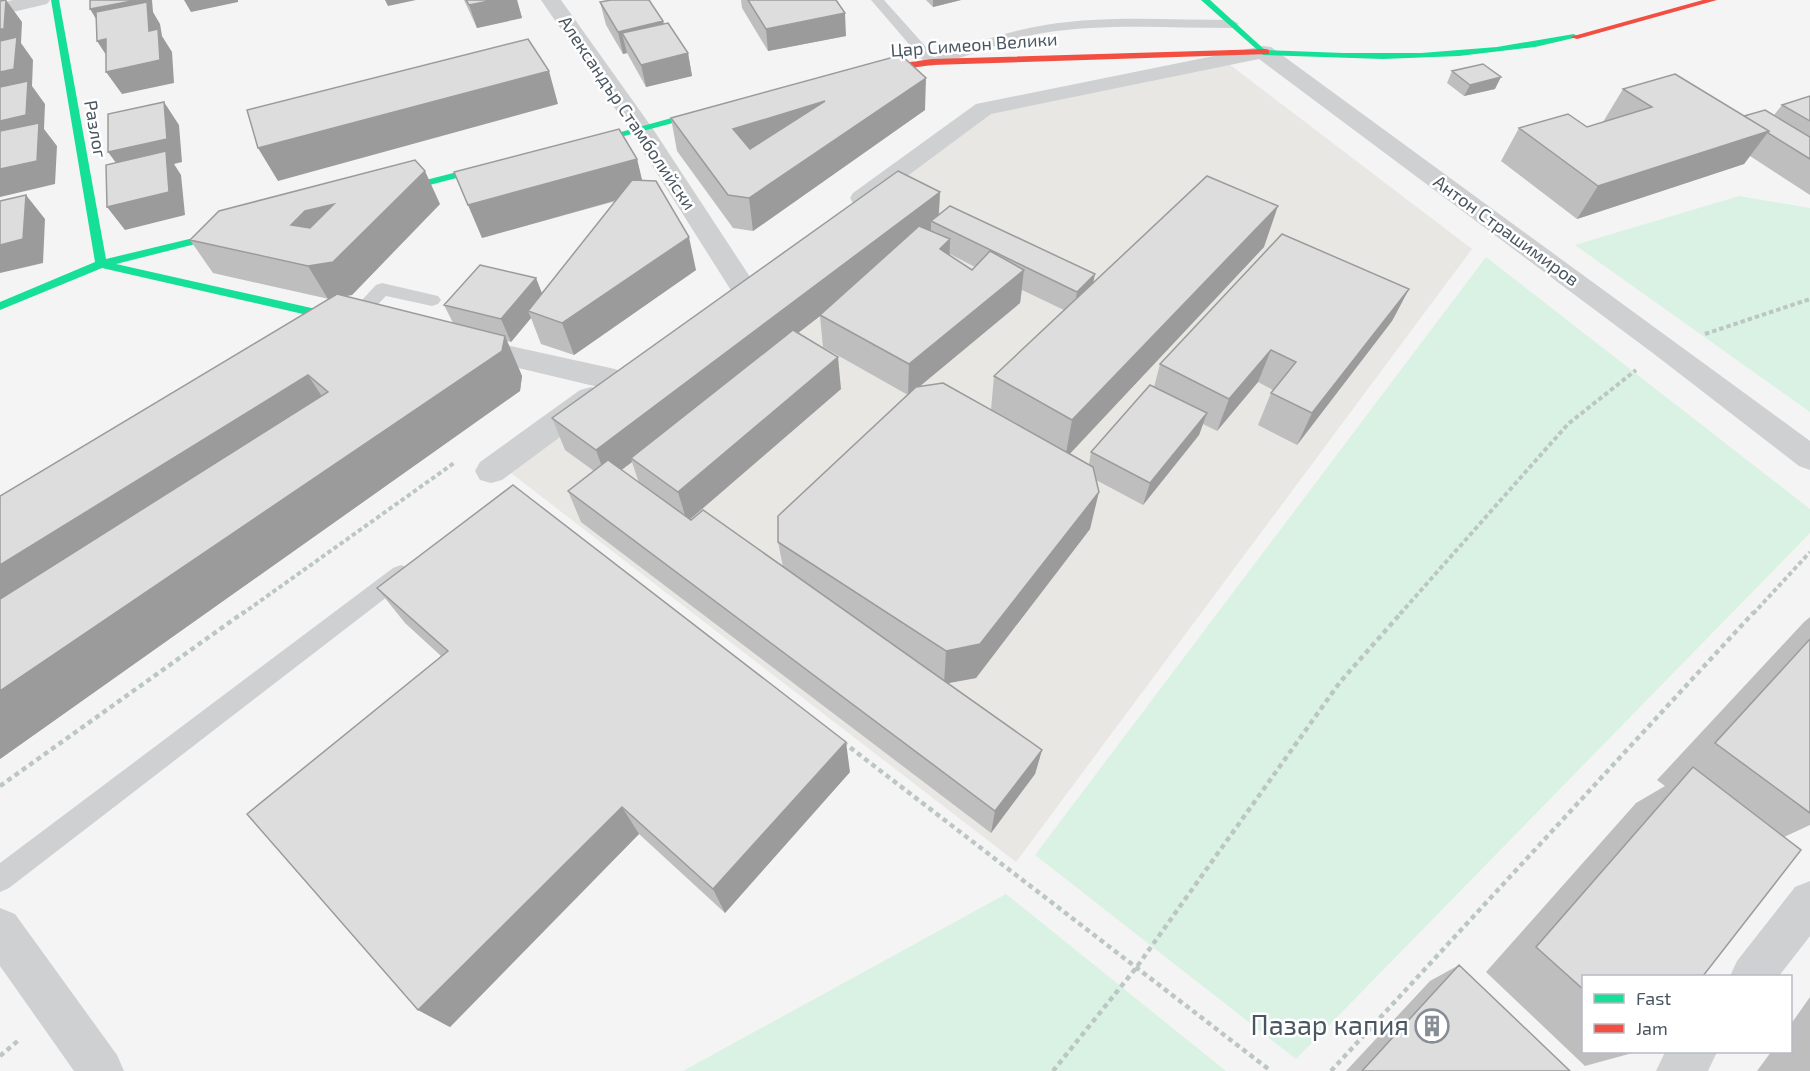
<svg xmlns="http://www.w3.org/2000/svg" width="1810" height="1071" font-family="'Exo 2',sans-serif">
<style>
.commercial{fill:#e8e7e3}
.green{fill:#d9f2e3}
.lines{fill:none;stroke-linecap:round;stroke-linejoin:round}
.path-far1{stroke:#bcc7c4;stroke-width:4;stroke-dasharray:4.5 3;stroke-linecap:butt}
.path{stroke:#bcc7c4;stroke-width:4.5;stroke-dasharray:5 4;stroke-linecap:butt}
.lane{fill:#ced0d2;fill-rule:evenodd}
.street{fill:#ced0d2;fill-rule:evenodd}
.fast{fill:#16e098;fill-rule:evenodd}
.jam{fill:#f24e42;fill-rule:evenodd}
.wall{fill:#bebebf;fill-rule:evenodd}
.shaded-wall{fill:#9b9b9b}
.building{fill:#ddddde;stroke:#9b9b9b;stroke-width:1.5;fill-rule:evenodd}
.labels{text-anchor:middle;stroke-width:5;stroke-linejoin:round;paint-order:stroke}
.far-street-label{font-size:18px;fill:#4a5661;stroke:#fff}
.near-poi-label{font-size:27px;fill:#4a5661;stroke:#fff;text-anchor:end}
</style>
<rect width="100%" height="100%" fill="#f4f4f4"/>
<!-- commercial -->
<path class="commercial" d="M1229,64l243,185 -456,613 -513,-395 473,-353z"/>
<!-- green -->
<path class="green" d="M1739,196l71,12v204l-235,-167z
M1486,257l324,252v24l-514,526 -261,-204z
M1006,894l220,177h-543z"/>
<g class="lines">
<!-- path-far1 -->
<path class="path-far1" d="M1705,334l105,-35
M242,614l212,-151
M1400,614l168,-190 68,-54
M1753,614l57,-62"/>
<!-- path -->
<path class="path" d="M843,742l428,329
M0,786l244,-174
M0,1056l20,-17
M1053,1071l83,-103 204,-286 62,-70
M1331,1071l423,-459"/>
<!-- lane -->
<path class="lane" d="M871,0h13l51,57c36,-13 72,-26 110,-32 61,-10 125,-5 187,-5l7,4 -7,4c-63,0 -127,-5 -189,5 -39,7 -74,24 -111,33l-5,-1z
M382,283l56,13 3,4 -3,4 -6,2 -46,-10 -28,29h-12l-3,-4 3,-4 30,-32z
M401,565l8,3 3,6 -3,6 -400,308 -9,4v-29l393,-295z"/>
<!-- street -->
<path class="street" d="M13,0h37l-3,4 -47,11v-12z
M541,0h20l92,129 99,151 4,6 -4,6 -10,3 -10,-3 -103,-163z
M1263,46l8,1 539,394v29l-11,-4 -145,-112 -395,-295 -268,55 -120,89 -9,3 -9,-3 -3,-5 3,-5 123,-89z
M470,337l145,32 10,4 5,7 -5,7 -10,4 -155,-37 -4,-7 4,-7z
M591,387l11,3 4,8 -4,8 -100,74 -11,3 -11,-3 -5,-9 5,-9 100,-72z
M1810,881v55l-31,40h-49l7,-15 58,-74z
M0,908l15,6 102,141 7,16h-50l-74,-105z
M1665,1052h52l-9,19h-52z"/>
<!-- fast -->
<path class="fast" d="M51,0h8l47,259 129,-31 4,1v4l-123,31 235,53 6,4 -2,3 -4,1 -249,-57 -102,42v-8l95,-40z
M1201,0h9l55,50 79,3h77l76,-6 77,-13 4,3 -43,10 -76,9 -76,3 -120,-4z
M715,106l5,3 -2,2 -139,37 -5,-3z
M500,161l3,1v4l-116,30 -5,-3 1,-2z"/>
<!-- jam -->
<path class="jam" d="M1703,0h14l-140,39 -7,-2z
M1266,49l3,1v4l-337,11 -65,9 -4,-3 4,-3 65,-9z"/>
</g>
<!-- wall -->
<path class="wall" d="M464,0h53l5,18 -45,10z
M741,0h95l10,36 -78,15 -26,-43z
M926,0h35l-28,7z
M600,2l63,19 1,3 24,29 4,23 -46,11 -19,-34 -4,1 -17,-29z
M1452,71l43,18 -31,7 -17,-13z
M1623,89l121,27 30,-1 8,-10 28,-9v99l-60,-39 -6,8 -167,55 -76,-58 18,-33 68,-1 16,-5z
M925,110l-172,121 -20,-3 -56,-77 -6,-33z
M637,159l5,22 54,89 -122,85 -33,-11 -10,-26 -20,24 -4,-1 15,35 -2,15 -520,368v-263l329,-197 -116,-26 -23,-33 250,-36 -88,91 -8,1 109,27 -9,-18 92,-27 6,16 74,-93 -134,37z
M940,192l-1,23 156,59 -2,9 171,-36 -194,206 19,11 2,-12 63,-65 6,-23 249,-75 -17,32 -95,124 -39,-20 13,-32 2,-3 -15,-8 -41,49 -14,-7 -4,11 -56,70 -47,-25 -6,49 -114,149 -29,5 95,67 -7,24 -44,59 -410,-311 -13,-31 26,-20 -29,-21 -13,-32zM950,254l25,13 -3,3 -23,-15zM1022,290l42,20 -70,66 -3,34 -72,-23 101,-84zM820,316l3,31 85,48 -130,147 5,25 -93,-48 151,-130 -43,-56zM632,462l7,21 -18,-13z
M377,588l473,184 -125,141 -86,-79 -189,193 -32,-17 23,-354 -36,-33z
M1810,617v208l-26,12 -200,139v76h52l-51,14 -99,-94 150,-169 29,-17 -8,-6 147,-158z
M1459,965l111,106h-224l84,-90z
M1810,997v74h-53l14,-19h20v-28z"/>
<!-- shaded-wall -->
<path class="shaded-wall" d="M6,0l16,22 -1,21 12,17 -1,26 13,18 -1,25 13,17 -2,38 -55,13v-168z
M137,0h15l1,12 7,12 2,12 10,16 2,31 -52,11 -16,-22 53,-25 -55,-15 -14,-23z
M184,0h54v2l-47,10z
M385,0h31l-28,6z
M494,0h23l5,18 -45,10 -8,-23z
M933,0h28l-28,7z
M845,13l1,23 -78,15 -2,-22z
M663,21l5,23 -46,-11 5,20 -4,1 -5,-22z
M106,39l6,25 -15,-23z
M688,53l4,23 -46,11 -5,-22z
M549,71l9,33 -280,77 -20,-33z
M1501,77l-6,12 -31,7 6,-11z
M926,78l-1,32 -172,121 -4,-33z
M825,101l-87,61 -5,-33z
M164,102l15,23 3,37 -8,2 7,11 4,40 -60,15 -18,-23 18,-32 -17,-23z
M1769,131l-25,33 -167,55 21,-33z
M637,159l8,33 -163,46 -14,-33z
M425,171l15,33 -88,91 -24,4 -20,-33z
M940,192l-2,33 -7,-4v10l-111,84v1l-186,144 -3,-2 1,4 -25,19 -11,-31z
M26,195l19,24 -2,44 -43,10v-28z
M334,204l-23,55 -20,-34 14,-14z
M1278,206l-14,41 -199,212 7,-39z
M689,237l7,33 -122,85 -12,-32z
M950,239l-1,33 -9,-23z
M1024,270l-4,33 -112,93 1,-32z
M1095,274l-5,23 -17,18 4,-23z
M536,278l9,23 -17,10 3,7 -20,24 -10,-23z
M1409,289l-17,32 -95,124 15,-32z
M505,336l17,40 -2,15 -520,368v-68z
M1271,350l-13,32 -41,49 12,-32z
M838,357l3,32 -154,133 -9,-30z
M308,375l26,40 -334,212v-62z
M1207,413l-8,22 -56,70 7,-22z
M1099,492l-9,37 -114,149 -32,6 2,-33z
M846,742l4,30 -125,141 -12,-24z
M1042,750l-7,24 -44,59 4,-22z
M622,807l17,27 -189,193 -32,-17z"/>
<!-- building -->
<path class="building" d="M6,0l-2,29h-4v-28z
M90,0h47l-47,9z
M466,0h28l-25,5z
M611,0h38l14,21 -45,11 -18,-30z
M748,0h88l9,13 -79,16z
M147,2l2,29 9,-2 2,31 -54,12v-33l-9,2 -1,-29z
M668,23l20,30 -47,12 -19,-32z
M17,37l-3,32 -14,3v-31z
M528,39l21,32 -291,77 -11,-38z
M901,55l25,23 -177,120 -21,-3 -57,-77zM825,101l-75,48 -17,-20z
M1483,64l18,13 -31,8 -18,-14z
M1675,74l94,57 -171,55 -79,-58 49,-14 19,13 65,-20 -29,-18z
M28,81l-2,34 -26,6v-34z
M1810,96v25l-28,-16z
M164,102l3,37 -59,13v-38z
M1765,110l45,27v22l-42,-26 1,-2 -25,-15z
M39,123l-2,38 -37,8v-38z
M619,129l18,30 -169,46 -14,-33z
M166,151l3,41 -62,15 -1,-42z
M415,160l10,11 -92,91 -25,4 -118,-26 29,-29zM334,204l-24,24 -19,-3 14,-14z
M898,171l42,21 -344,258 -44,-32z
M1207,176l71,30 -206,214 -78,-44z
M632,180l24,1 33,56 -127,86 -34,-12z
M26,195l-3,44 -23,6v-44z
M950,206l145,68 -18,18 -146,-71z
M919,226l31,13 -10,10 32,21 18,-19 34,19 -115,94 -89,-49z
M1282,234l127,55 -97,124 -41,-20 25,-31 -25,-12 -42,49 -69,-35z
M480,265l56,13 -35,41 -57,-14z
M337,294l168,42 -3,15 -502,340v-92l328,-207 -20,-17 -308,190v-69z
M793,330l45,27 -160,135 -47,-34z
M943,383l150,84 6,25 -119,152 -34,7 -168,-109v-26l138,-129z
M1150,385l57,28 -57,70 -59,-31z
M608,460l83,60 12,-10 339,240 -47,61 -427,-320z
M513,485l333,257 -133,147 -91,-82 -204,203 -171,-196 201,-163 -71,-63z
M1810,639v174l-95,-70z
M1693,767l108,83 -98,126h-119v14l-48,-43z
M1459,965l111,106h-208z"/>
<!-- icons -->
<defs>
<symbol id="building-ring" viewBox="-11 -11 22 22"><circle r="9.5" fill="#fff" stroke="#868d94" stroke-width="1.5"/><path d="M-4-6H4V6H1V3H-1V6H-4ZM-2.5-4.3h1.7v1.8h-1.7ZM.8-4.3h1.7v1.8H.8ZM-2.5-1h1.7V.8h-1.7ZM.8-1h1.7V.8H.8Z" fill="#868d94"/></symbol>
</defs>
<g fill-rule="evenodd">
<use href="#building-ring" x="1413" y="1007" width="38" height="38"/>
</g>
<g class="labels">
<!-- far-street labels -->
<g class="far-street-label">
<text transform="translate(974 45) rotate(-4)" y="6">Цар Симеон Велики</text>
<text transform="translate(627 113) rotate(56)" y="6">Александър Стамболийски</text>
<text transform="translate(95 129) rotate(80)" y="6">Разлог</text>
<text transform="translate(1506 231) rotate(36)" y="6">Антон Страшимиров</text>
</g>
<!-- near-poi labels -->
<g class="near-poi-label">
<text x="1409" y="1035">Пазар капия</text>
</g>
</g>
<!-- legend -->
<rect x="1582" y="975" width="210" height="78" fill="#ffffff" stroke="#b7bbc0" stroke-width="1.5"/>
<rect x="1594" y="994" width="30" height="9" fill="#16e098" stroke="#b7bbc0" stroke-width="1.5"/>
<text x="1636" y="1005" font-size="18" fill="#4a5661">Fast</text>
<rect x="1594" y="1024" width="30" height="9" fill="#f24e42" stroke="#b7bbc0" stroke-width="1.5"/>
<text x="1636" y="1035" font-size="18" fill="#4a5661">Jam</text>
</svg>
